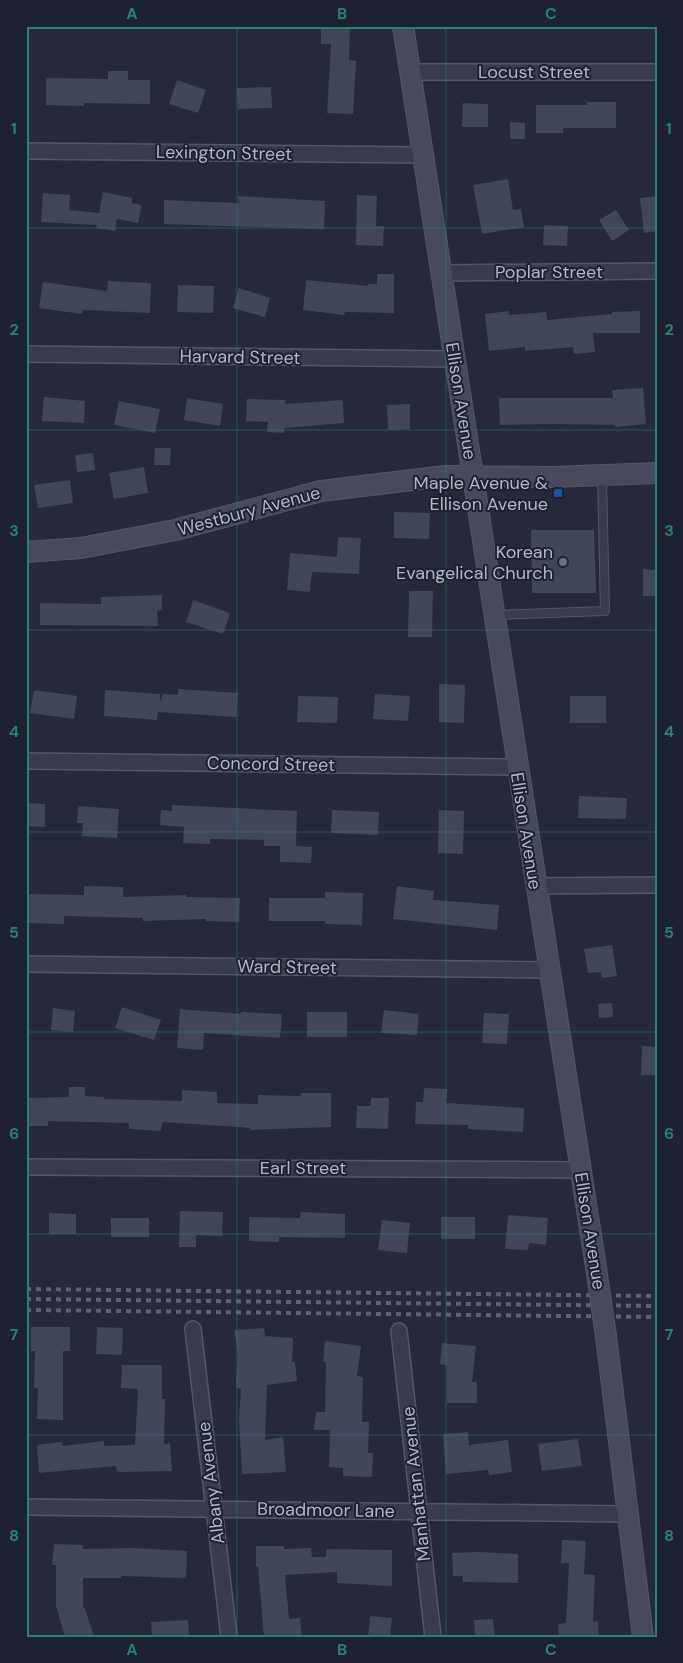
<svg xmlns="http://www.w3.org/2000/svg" width="683" height="1663" font-family="'DM Sans',sans-serif">
<style>
.building{fill:#424659}
.lines{fill:none;stroke-linecap:round;stroke-linejoin:round}
.lane-casing{stroke:#545765;stroke-width:10}
.street-casing{stroke:#545765;stroke-width:18}
.secondary-casing{stroke:#545765;stroke-width:22}
.lane{stroke:#393c4a;stroke-width:8}
.street{stroke:#393c4a;stroke-width:15}
.secondary{stroke:#474a5c;stroke-width:20}
.rail{stroke:#5d6172;stroke-width:4;stroke-dasharray:5 5;stroke-linecap:butt}
.secondary-bridge-casing{stroke:#545765;stroke-width:22;stroke-linecap:butt}
.secondary-bridge{stroke:#474a5c;stroke-width:20}
.grid{fill:none;stroke:#28807b;stroke-width:1;stroke-opacity:0.55}
.transit-dot{fill:#1a4fb4;stroke:#1e212f;stroke-width:2}
.worship-dot{fill:#6b7280;stroke:#1e212f;stroke-width:2}
.labels{text-anchor:middle;stroke-width:4;stroke-linejoin:round;paint-order:stroke}
.street-label{font-size:18px;fill:#b4b7c5;stroke:#1e212f}
.poi-label{font-size:18px;fill:#b4b7c5;stroke:#1e212f;text-anchor:end}
.neatline{fill:none;stroke:#28807b;stroke-width:2}
.grid-label{font-size:16px;text-anchor:middle;font-weight:bold;fill:#28807b}
</style>
<rect width="100%" height="100%" fill="#252939"/>
<!-- building -->
<path class="building" d="M321,26h29l-1,34 7,1 -3,53 -26,-1 4,-69h-10z
M108,71h20v9h22v24l-66,-1v3l-38,-1v-27l62,1z
M177,80l29,10 -8,23 -29,-9z
M271,87l1,21 -34,1 -1,-21z
M587,102h29v26h-53v5h-27v-28h51z
M463,103l25,1v23h-26z
M510,122l15,1v16h-15z
M508,179l5,31 8,-1 3,18 -42,7 -9,-49z
M103,192l29,6v5l10,2 -4,18 -21,-4 -2,12 -19,-3 1,-3 -56,-3 2,-29 27,2 -1,15 30,3z
M357,195l20,1 -1,30h8l-1,20 -27,-1z
M238,196l87,5 -1,28 -160,-5v-24l75,3z
M657,196v35l-13,2 -4,-35z
M616,210l13,20 -17,11 -13,-21z
M544,225l24,1 -1,20 -24,-1z
M377,274h17v39l-49,-1 -1,3 -41,-5 3,-30 62,6v-2h9z
M108,281l43,2 -1,30 -67,-3 -1,4 -43,-6 4,-26 64,9z
M178,285l36,1 -1,27 -36,-1z
M239,288l31,10 -5,19 -32,-9z
M509,311v4l37,-3 1,8 65,-6v-2l28,-1v22h-47l2,19 -21,2 -1,-7 -48,4v-4l-36,4 -4,-37z
M643,388l3,36 -31,3v-2l-62,-1 -53,1 -1,-27h114l-1,-8z
M44,397l41,4 -1,22 -42,-2z
M187,398l36,6 -3,22 -36,-6z
M247,399l39,1 -1,4 58,-4 1,23 -59,5 -1,5 -17,-1 1,-10 -22,-1z
M119,401l41,8 -5,24 -41,-8z
M410,404v25l-22,1 -1,-25z
M155,448h16l-1,17h-16z
M93,453l2,17 -18,2 -2,-17z
M144,467l4,26 -34,6 -5,-26z
M70,480l3,23 -35,5 -4,-23z
M394,512l36,1 -1,26 -35,-1z
M531,530h63l2,63h-64z
M338,537l23,1 -2,36 -47,-2 -2,20 -23,-2 3,-37 47,4z
M643,569l14,1v26h-14z
M409,591h24l-1,46h-24z
M162,595v15l-5,1 1,15 -118,-1v-22l61,1v-7z
M193,600l37,13 -7,21 -37,-12z
M439,684l26,1 -1,38 -25,-1z
M178,689l60,4 -2,24 -78,-5 -1,8 -53,-4 1,-26 55,4v8l3,-8 15,1z
M34,690l43,6 -3,23 -44,-6z
M375,694l35,2 -2,25 -35,-2z
M298,696l40,1 -1,26 -40,-1z
M570,696h36v27h-36z
M579,796l48,2 -1,21 -48,-1z
M26,803l19,1v23l-19,-1z
M172,805l125,6 -1,35 16,1 -1,16 -31,-1v-16h-16v-6l-54,-1v5l-27,-1 1,-16 -24,-2 1,-15 11,1z
M78,806l41,3 -2,29 -35,-2 1,-13h-6z
M332,810l47,2 -1,23 -47,-2z
M439,810l25,1 -1,43 -25,-1z
M84,886l39,1v10l63,-2v2l54,1 -1,24 -33,-1v-2l-63,2v-3l-79,-2v8l-38,-1v-29l58,1z
M397,886l37,5 -1,9 66,5 -2,25 -104,-11z
M325,892l38,1 -1,32 -37,-1v-3h-56v-23h56z
M612,945l5,31 -15,2 -1,-6 -13,1 -4,-24z
M612,1003l1,14 -14,1 -1,-14z
M122,1007l39,13 -7,20 -39,-12z
M53,1008l22,3 -2,21 -22,-2z
M180,1009l61,5v-2l41,2 -2,24 -76,-5 -1,17 -26,-2z
M384,1010l35,4 -2,21 -36,-2z
M307,1012h40v25h-40z
M484,1013l25,1 -2,30 -25,-1z
M642,1046l15,1v28h-16z
M69,1087h16v9l19,1v2l78,2v-11l35,2v11l41,1v-9l43,1v-3h30v34l-81,3v-2l-11,-1 -77,-5 -1,9 -32,-2v-6l-81,-2v5h-22v-28l43,-1z
M424,1088l23,1 -1,14 78,5 -1,24 -55,-3v-4l-53,-1 1,-22h7z
M371,1098h18l-1,31 -32,-1 1,-22h14z
M180,1211l43,1 -1,24 -26,-1v12h-17z
M301,1212l44,2v24l-66,-1v5l-30,-1v-24l51,1z
M49,1213l27,1v20h-27z
M508,1215l40,3 -2,27 -17,-2 -1,7 -23,-1z
M441,1217h34v22h-34z
M111,1218h38v19h-38z
M382,1220l28,3 -3,30 -29,-3z
M31,1327h39v24h-7v69l-26,-1 1,-31h-4l1,-37h-4z
M97,1327l26,1 -1,27 -26,-1z
M264,1328l1,8 28,2 -1,24h3l2,19 -30,4 -2,55 18,-3 3,35 -44,2 -3,-54 2,-31 -5,-1 2,-35 -4,-23z
M325,1341l36,5 -4,30 6,1 -1,45h7l-1,31h5l-1,24 -29,-1v-8l-14,-1 1,-37h-16l2,-18h9l1,-50h-3z
M442,1343l34,3 -4,36h5v21h-30v-38l-7,-1z
M122,1365h40v34h3l-1,45 6,-1 2,28 -55,1 -1,-6 -77,7 -2,-28 25,-3v4l42,-5v5l31,-1 3,-56 -17,-1z
M468,1432l1,13 39,-5 4,32 -23,3 -1,-5 -42,4 -3,-40z
M578,1439l4,27 -40,5 -4,-27z
M562,1540l24,1 -2,33 11,1 -2,47 5,-1 1,16h-40l-1,-13 8,-1 3,-60h-8z
M54,1544l29,1 -1,4 52,-1 53,3 -1,27 -65,-2v2h-38v30h2l9,29h-29l-9,-31v-41h-4z
M256,1546h28v3l27,-1 1,9h14v-8l66,1v36l-55,-3v-11l-52,3 4,44 11,-1 2,19h-38l-6,-70h-2z
M478,1552l40,2v29l-55,-1v-6h-10l-1,-23z
M370,1616l22,2 -2,19h-22z
M493,1619l2,18h-20l-1,-17z
M188,1620l1,17h-37l-1,-15z"/>
<g class="lines">
<defs>
<path id="lane" d="M495,615l110,-4 -3,-135"/>
<path id="street" d="M410,72h247
M26,151l397,4
M441,273l216,-2
M26,354l428,5
M26,761l490,6
M535,886l122,-1
M26,964l522,6
M26,1167l554,3
M193,1329l36,308
M399,1331l34,306
M26,1507l600,7"/>
<path id="secondary" d="M403,26l192,1235
M26,552l55,-4 94,-18 146,-39 124,-15 107,1 105,-4
M606,1336l37,301"/>
</defs>
<!-- lane casing -->
<use href="#lane" class="lane-casing"/>
<!-- street casing -->
<use href="#street" class="street-casing"/>
<!-- secondary casing -->
<use href="#secondary" class="secondary-casing"/>
<!-- lane -->
<use href="#lane" class="lane"/>
<!-- street -->
<use href="#street" class="street"/>
<!-- secondary -->
<use href="#secondary" class="secondary"/>
<!-- rail -->
<path class="rail" d="M26,1289l631,7
M26,1299l631,7
M26,1310l631,7"/>
<defs>
<path id="secondary-bridge" d="M595,1261l11,75"/>
</defs>
<!-- secondary-bridge casing -->
<use href="#secondary-bridge" class="secondary-bridge-casing"/>
<!-- secondary-bridge -->
<use href="#secondary-bridge" class="secondary-bridge"/>
</g>
<!-- grid -->
<path class="grid" d="M237,26v1611M446,26v1611M26,228h631M26,430h631M26,630h631M26,832h631M26,1032h631M26,1234h631M26,1435h631"/>
<!-- markers -->
<rect class="transit-dot" x="553" y="488" width="10" height="10" rx="2.5"/>
<circle class="worship-dot" cx="563" cy="562" r="5"/>
<g class="labels">
<!-- street labels -->
<g class="street-label">
<text x="534" y="78">Locust Street</text>
<text transform="translate(224 153) rotate(1)" y="6">Lexington Street</text>
<text x="549" y="278">Poplar Street</text>
<text transform="translate(240 357) rotate(1)" y="6">Harvard Street</text>
<text transform="translate(461 401) rotate(81)" y="6">Ellison Avenue</text>
<text transform="translate(249 511) rotate(-15)" y="6">Westbury Avenue</text>
<text transform="translate(271 764) rotate(1)" y="6">Concord Street</text>
<text transform="translate(526 831) rotate(81)" y="6">Ellison Avenue</text>
<text transform="translate(287 967) rotate(1)" y="6">Ward Street</text>
<text x="303" y="1174">Earl Street</text>
<text transform="translate(590 1231) rotate(81)" y="6">Ellison Avenue</text>
<text transform="translate(211 1483) rotate(-97)" y="6">Albany Avenue</text>
<text transform="translate(416 1484) rotate(-96)" y="6">Manhattan Avenue</text>
<text transform="translate(326 1510) rotate(1)" y="6">Broadmoor Lane</text>
</g>
<!-- poi labels -->
<g class="poi-label">
<text x="548" y="489">Maple Avenue &amp;<tspan x="548" dy="21">Ellison Avenue</tspan></text>
<text x="553" y="558">Korean<tspan x="553" dy="21">Evangelical Church</tspan></text>
</g>
</g>
<!-- border -->
<rect width="683" height="1663" fill="none" stroke="#1e212f" stroke-width="55"/>
<rect x="28" y="28" width="628" height="1608" class="neatline"/>
<g class="grid-label">
<text x="132" y="19">A</text>
<text x="342" y="19">B</text>
<text x="551" y="19">C</text>
<text x="14" y="134">1</text>
<text x="669" y="134">1</text>
<text x="14" y="335">2</text>
<text x="669" y="335">2</text>
<text x="14" y="536">3</text>
<text x="669" y="536">3</text>
<text x="14" y="737">4</text>
<text x="669" y="737">4</text>
<text x="14" y="938">5</text>
<text x="669" y="938">5</text>
<text x="14" y="1139">6</text>
<text x="669" y="1139">6</text>
<text x="14" y="1340">7</text>
<text x="669" y="1340">7</text>
<text x="14" y="1541">8</text>
<text x="669" y="1541">8</text>
<text x="132" y="1655">A</text>
<text x="342" y="1655">B</text>
<text x="551" y="1655">C</text>
</g>
</svg>
